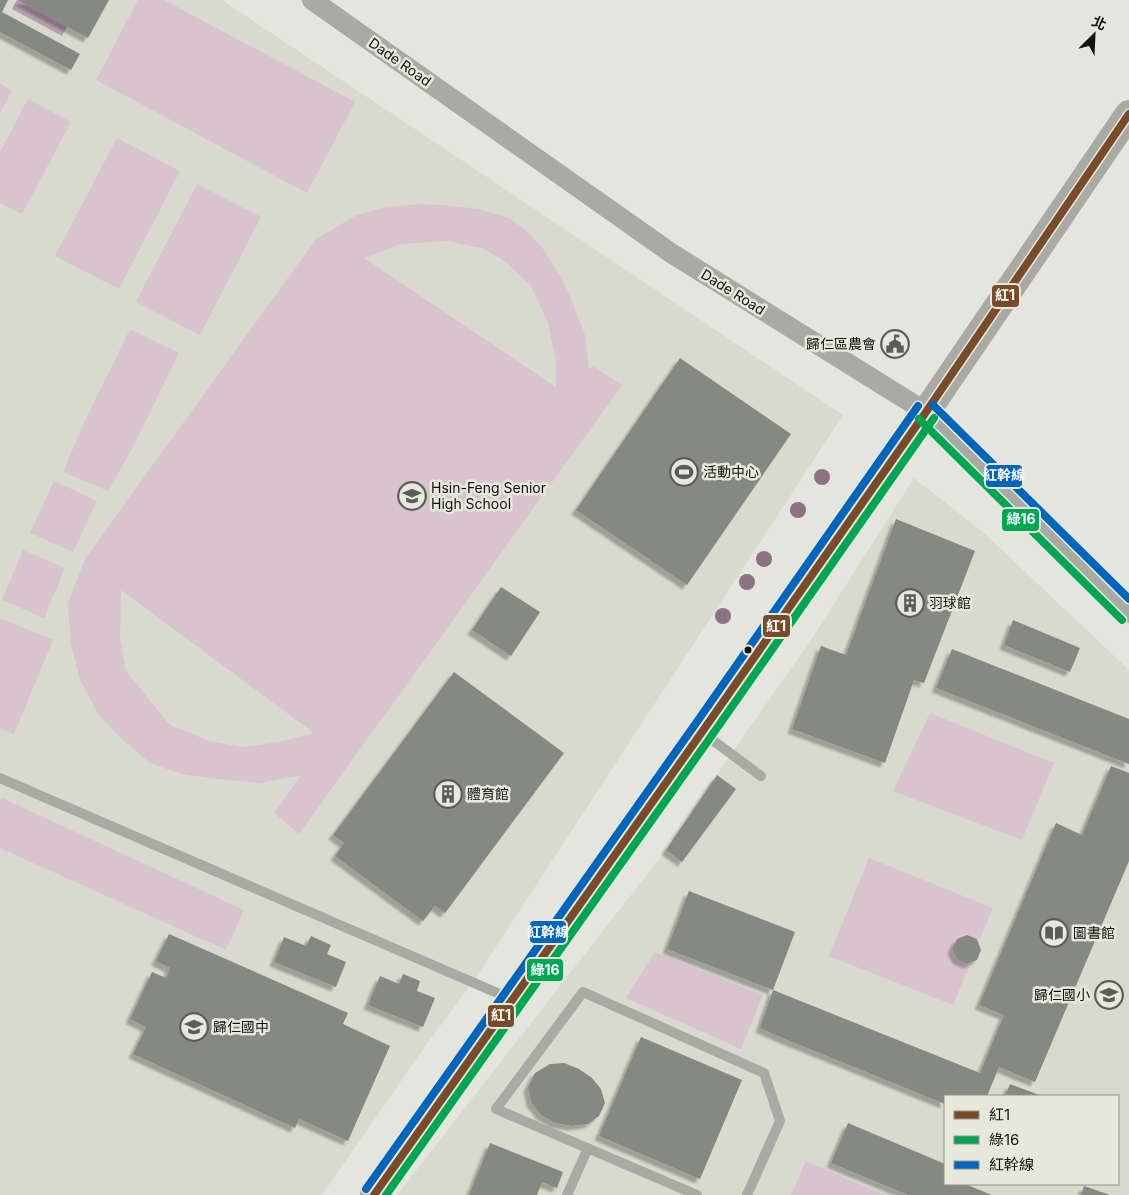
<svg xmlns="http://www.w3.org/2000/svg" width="1129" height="1195" font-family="Inter,'Noto Sans TC',sans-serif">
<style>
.built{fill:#d7dacd;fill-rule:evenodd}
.green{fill:#d9c3cf;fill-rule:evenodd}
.water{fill:#b99eae}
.building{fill:#868883;filter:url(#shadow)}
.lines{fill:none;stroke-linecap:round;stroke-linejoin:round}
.lane{stroke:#a9aaa4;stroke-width:10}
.street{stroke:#a9aaa4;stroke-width:20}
.secondary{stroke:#a8aaa3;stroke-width:28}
.bus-1-casing{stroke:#e6e8dc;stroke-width:11}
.bus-2-casing{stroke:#e6e8dc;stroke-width:11}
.bus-3-casing{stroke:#e6e8dc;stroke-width:11}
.bus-1{stroke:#7a4b2a;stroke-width:8}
.bus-2{stroke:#00a651;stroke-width:8}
.bus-3{stroke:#0065bd;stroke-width:8}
.tree{fill:#8c7183}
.bus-dot{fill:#12130f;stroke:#e6e8dc;stroke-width:2}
.labels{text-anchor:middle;stroke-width:5;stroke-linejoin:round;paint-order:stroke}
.street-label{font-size:14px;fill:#12130f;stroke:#e6e8dc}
.poi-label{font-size:14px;fill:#12130f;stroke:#e6e8dc;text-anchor:start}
.line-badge{stroke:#e6e8dc;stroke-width:2}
.badge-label{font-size:14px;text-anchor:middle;font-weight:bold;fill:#fff}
</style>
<defs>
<filter id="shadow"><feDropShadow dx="-4.5" dy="4.5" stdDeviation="1" flood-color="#0004"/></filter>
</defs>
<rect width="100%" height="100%" fill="#e4e5df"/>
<!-- built -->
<path class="built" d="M0,0h222l621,415 -370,567 -47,63 -104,150h-322z
M914,478l70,55 145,137v525h-732l269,-345 65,-96 80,-114zM945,1096h173v88h-173z"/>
<!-- green -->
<path class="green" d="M138,0h26l191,102 -48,91 -211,-113z
M0,84l12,6 -12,23z
M28,99l43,23 -49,92 -22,-11v-51z
M117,138l63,33 -61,118 -64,-33z
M197,184l64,33 -61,118 -64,-33z
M418,204l25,1 36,4 30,9 18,13 17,19 17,27 10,22 14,36 4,35 4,-4 29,19 -323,449 -25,-21 27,-38 -41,8 -44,-4 -34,-5 -32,-11 -29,-25 -23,-24 -18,-34 -9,-36 -3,-41 17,-44 231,-320 41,-24 27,-7zM446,241l36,7 24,14 25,24 17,36 8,41v24l-192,-129 37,-14zM121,590l193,143 -35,9 -37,5 -33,-6 -39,-16 -44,-54 -6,-33z
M130,329l49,24 -46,94 -25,44 -45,-19 21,-49z
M54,481l43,20 -24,51 -43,-19z
M23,550l42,18 -21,50 -42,-18z
M0,618l53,22 -39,94 -14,-6z
M930,713l124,50 -32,77 -129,-49z
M2,798l242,112 -18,40 -226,-102v-46z
M869,858l124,50 -13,30 -3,1 -10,-4 -10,4 -5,10 5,10 10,5 2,3 -16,38 -124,-49z
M655,952l108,43 -22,54 -115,-51z
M806,1161l79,34h-94z"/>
<!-- water -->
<path class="water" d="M17,0h64l-19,36 -50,-27z"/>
<!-- building -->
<path class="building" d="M0,0h8l-6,12 78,42 -9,16 -71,-38z
M18,0h91l-21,38z
M680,358l111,76 -104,151 -111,-75z
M896,519l79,32 -51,132 -10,-3 -29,83 -93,-34 29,-83 25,9z
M501,587l39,25 -29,44 -39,-26z
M1013,620l67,28 -10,24 -66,-27z
M952,649l177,70v45l-193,-76z
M454,672l110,81 -119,160 -10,-7 -12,15 -88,-65 9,-13 -11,-8z
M1111,766l18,7v88l-94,221 -36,-15 -12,29h-42v8l-165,-67 -20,-9 13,-38 207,83 24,-58 -25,-10 77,-182 26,12z
M717,775l19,14 -54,73 -16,-12z
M689,891l106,41 -22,58 -106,-41z
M169,934l179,79 -5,11 47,22 -42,95 -49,-22 -4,9 -162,-74 13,-27 -16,-8 22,-47 14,6 4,-10 -14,-7z
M967,935l10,4 4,11 -4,10 -10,4 -10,-5 -5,-10 5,-10z
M311,936l20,9 -4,9 19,8 -10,25 -62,-25 10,-25 22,9z
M403,974l17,7 -3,10 18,7 -12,29 -55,-22 12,-29 19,8z
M641,1037l101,43 -42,99 -101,-43z
M564,1063l15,6 13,9 9,11 4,14 -6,13 -11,8 -16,2 -17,-3 -14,-8 -10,-13 -3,-15 7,-14 15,-9z
M1010,1084l32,12h-37z
M848,1123l97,41v20h20l27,11h-84l-77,-32z
M490,1143l73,29 -6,16 -15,-6 -5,13h-68z
M1084,1186l26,9h-29z"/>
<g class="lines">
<!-- lane -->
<path class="lane" d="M703,733l58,43
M0,778l511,221
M567,1195l21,-47
M697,1195l-201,-86 87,-117 181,81 16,48 -33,74"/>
<!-- street -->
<path class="street" d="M312,0l359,253 255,159 203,201"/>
<!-- secondary -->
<path class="secondary" d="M374,1195l328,-463 224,-320 203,-298"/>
<defs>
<path id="bus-1" d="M374,1195l328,-463 224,-320 203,-298"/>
<path id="bus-2" d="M919,419l203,201
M386,1195l324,-457 224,-320"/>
<path id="bus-3" d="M933,405l196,194
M366,1189l328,-463 224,-320"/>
</defs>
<!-- bus-1 casing -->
<use href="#bus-1" class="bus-1-casing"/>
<!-- bus-2 casing -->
<use href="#bus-2" class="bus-2-casing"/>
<!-- bus-3 casing -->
<use href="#bus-3" class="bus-3-casing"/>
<!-- bus-1 -->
<use href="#bus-1" class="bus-1"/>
<!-- bus-2 -->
<use href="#bus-2" class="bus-2"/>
<!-- bus-3 -->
<use href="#bus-3" class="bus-3"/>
</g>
<!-- trees -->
<g class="tree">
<circle cx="822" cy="477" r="8"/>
<circle cx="798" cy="510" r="8"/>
<circle cx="764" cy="559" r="8"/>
<circle cx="747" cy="582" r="8"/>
<circle cx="723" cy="616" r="8"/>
</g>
<!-- icons -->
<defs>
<symbol id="civic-ring" viewBox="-11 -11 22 22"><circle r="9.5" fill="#e6e8dc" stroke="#5c5c58" stroke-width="1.5"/><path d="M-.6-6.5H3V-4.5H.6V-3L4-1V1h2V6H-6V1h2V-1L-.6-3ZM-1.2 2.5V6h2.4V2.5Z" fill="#5c5c58"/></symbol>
<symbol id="stadium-ring" viewBox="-11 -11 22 22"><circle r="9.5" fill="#e6e8dc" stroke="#5c5c58" stroke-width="1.5"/><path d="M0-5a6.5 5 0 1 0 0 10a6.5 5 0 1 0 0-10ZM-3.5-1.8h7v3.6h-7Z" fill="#5c5c58"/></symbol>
<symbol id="school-ring" viewBox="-11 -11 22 22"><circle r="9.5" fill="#e6e8dc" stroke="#5c5c58" stroke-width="1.5"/><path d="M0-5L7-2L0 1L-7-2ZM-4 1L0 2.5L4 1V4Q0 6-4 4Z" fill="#5c5c58"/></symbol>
<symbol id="building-ring" viewBox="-11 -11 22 22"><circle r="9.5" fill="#e6e8dc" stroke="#5c5c58" stroke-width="1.5"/><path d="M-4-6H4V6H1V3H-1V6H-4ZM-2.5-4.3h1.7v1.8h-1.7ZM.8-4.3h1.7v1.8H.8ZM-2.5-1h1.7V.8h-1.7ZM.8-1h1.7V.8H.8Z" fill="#5c5c58"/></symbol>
<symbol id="library-ring" viewBox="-11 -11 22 22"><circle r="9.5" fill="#e6e8dc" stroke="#5c5c58" stroke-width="1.5"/><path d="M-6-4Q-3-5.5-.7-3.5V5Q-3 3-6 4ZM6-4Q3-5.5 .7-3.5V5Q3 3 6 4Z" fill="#5c5c58"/></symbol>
</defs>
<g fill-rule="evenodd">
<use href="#civic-ring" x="879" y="328" width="32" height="32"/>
<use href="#stadium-ring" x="668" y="456" width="32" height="32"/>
<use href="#school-ring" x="396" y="480" width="32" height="32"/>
<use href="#building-ring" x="894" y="587" width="32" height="32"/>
<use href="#building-ring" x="432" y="778" width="32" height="32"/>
<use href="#library-ring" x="1038" y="917" width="32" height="32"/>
<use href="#school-ring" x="1093" y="979" width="32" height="32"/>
<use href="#school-ring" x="178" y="1011" width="32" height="32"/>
</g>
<!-- markers -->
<circle class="bus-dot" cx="748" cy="650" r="4.5"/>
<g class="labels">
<!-- street labels -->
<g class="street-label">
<text transform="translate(400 62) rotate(35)" y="5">Dade Road</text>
<text transform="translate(733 292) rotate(32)" y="5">Dade Road</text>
</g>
<!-- poi labels -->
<g class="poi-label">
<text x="876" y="349" text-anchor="end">歸仁區農會</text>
<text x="703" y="477">活動中心</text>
<text x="431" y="493">Hsin-Feng Senior<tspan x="431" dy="16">High School</tspan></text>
<text x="929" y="608">羽球館</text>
<text x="467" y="799">體育館</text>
<text x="1073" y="938">圖書館</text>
<text x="1090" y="1000" text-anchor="end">歸仁國小</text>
<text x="213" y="1032">歸仁國中</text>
</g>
</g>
<g class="line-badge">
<rect x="991" y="284" width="29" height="24" rx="5" fill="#7a4b2a"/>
<rect x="985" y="464" width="38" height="24" rx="5" fill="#0065bd"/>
<rect x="1001" y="508" width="39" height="24" rx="5" fill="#00a651"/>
<rect x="762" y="614" width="29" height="24" rx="5" fill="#7a4b2a"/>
<rect x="529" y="920" width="38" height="24" rx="5" fill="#0065bd"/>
<rect x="526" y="958" width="38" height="24" rx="5" fill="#00a651"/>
<rect x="487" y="1004" width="28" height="24" rx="5" fill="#7a4b2a"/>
</g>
<g class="badge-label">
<text x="1005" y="300">紅1</text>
<text x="1004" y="480">紅幹線</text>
<text x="1021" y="524">綠16</text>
<text x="776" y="631">紅1</text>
<text x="548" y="937">紅幹線</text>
<text x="545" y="975">綠16</text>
<text x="501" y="1020">紅1</text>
</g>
<!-- legend -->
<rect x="944" y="1095" width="175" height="90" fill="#e6e8dc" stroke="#91938a"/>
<rect x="954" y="1111" width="25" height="8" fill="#7a4b2a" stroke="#91938a"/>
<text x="989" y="1120" font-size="15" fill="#12130f">紅1</text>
<rect x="954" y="1136" width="25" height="8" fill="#00a651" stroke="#91938a"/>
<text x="989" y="1145" font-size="15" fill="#12130f">綠16</text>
<rect x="954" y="1161" width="25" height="8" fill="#0065bd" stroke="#91938a"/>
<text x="989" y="1170" font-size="15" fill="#12130f">紅幹線</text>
<!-- north arrow -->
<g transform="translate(1094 35) rotate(24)" stroke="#e6e8dc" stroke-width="4" paint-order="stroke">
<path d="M0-4L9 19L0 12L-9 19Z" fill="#12130f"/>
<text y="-8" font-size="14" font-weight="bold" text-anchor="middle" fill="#12130f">北</text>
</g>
</svg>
